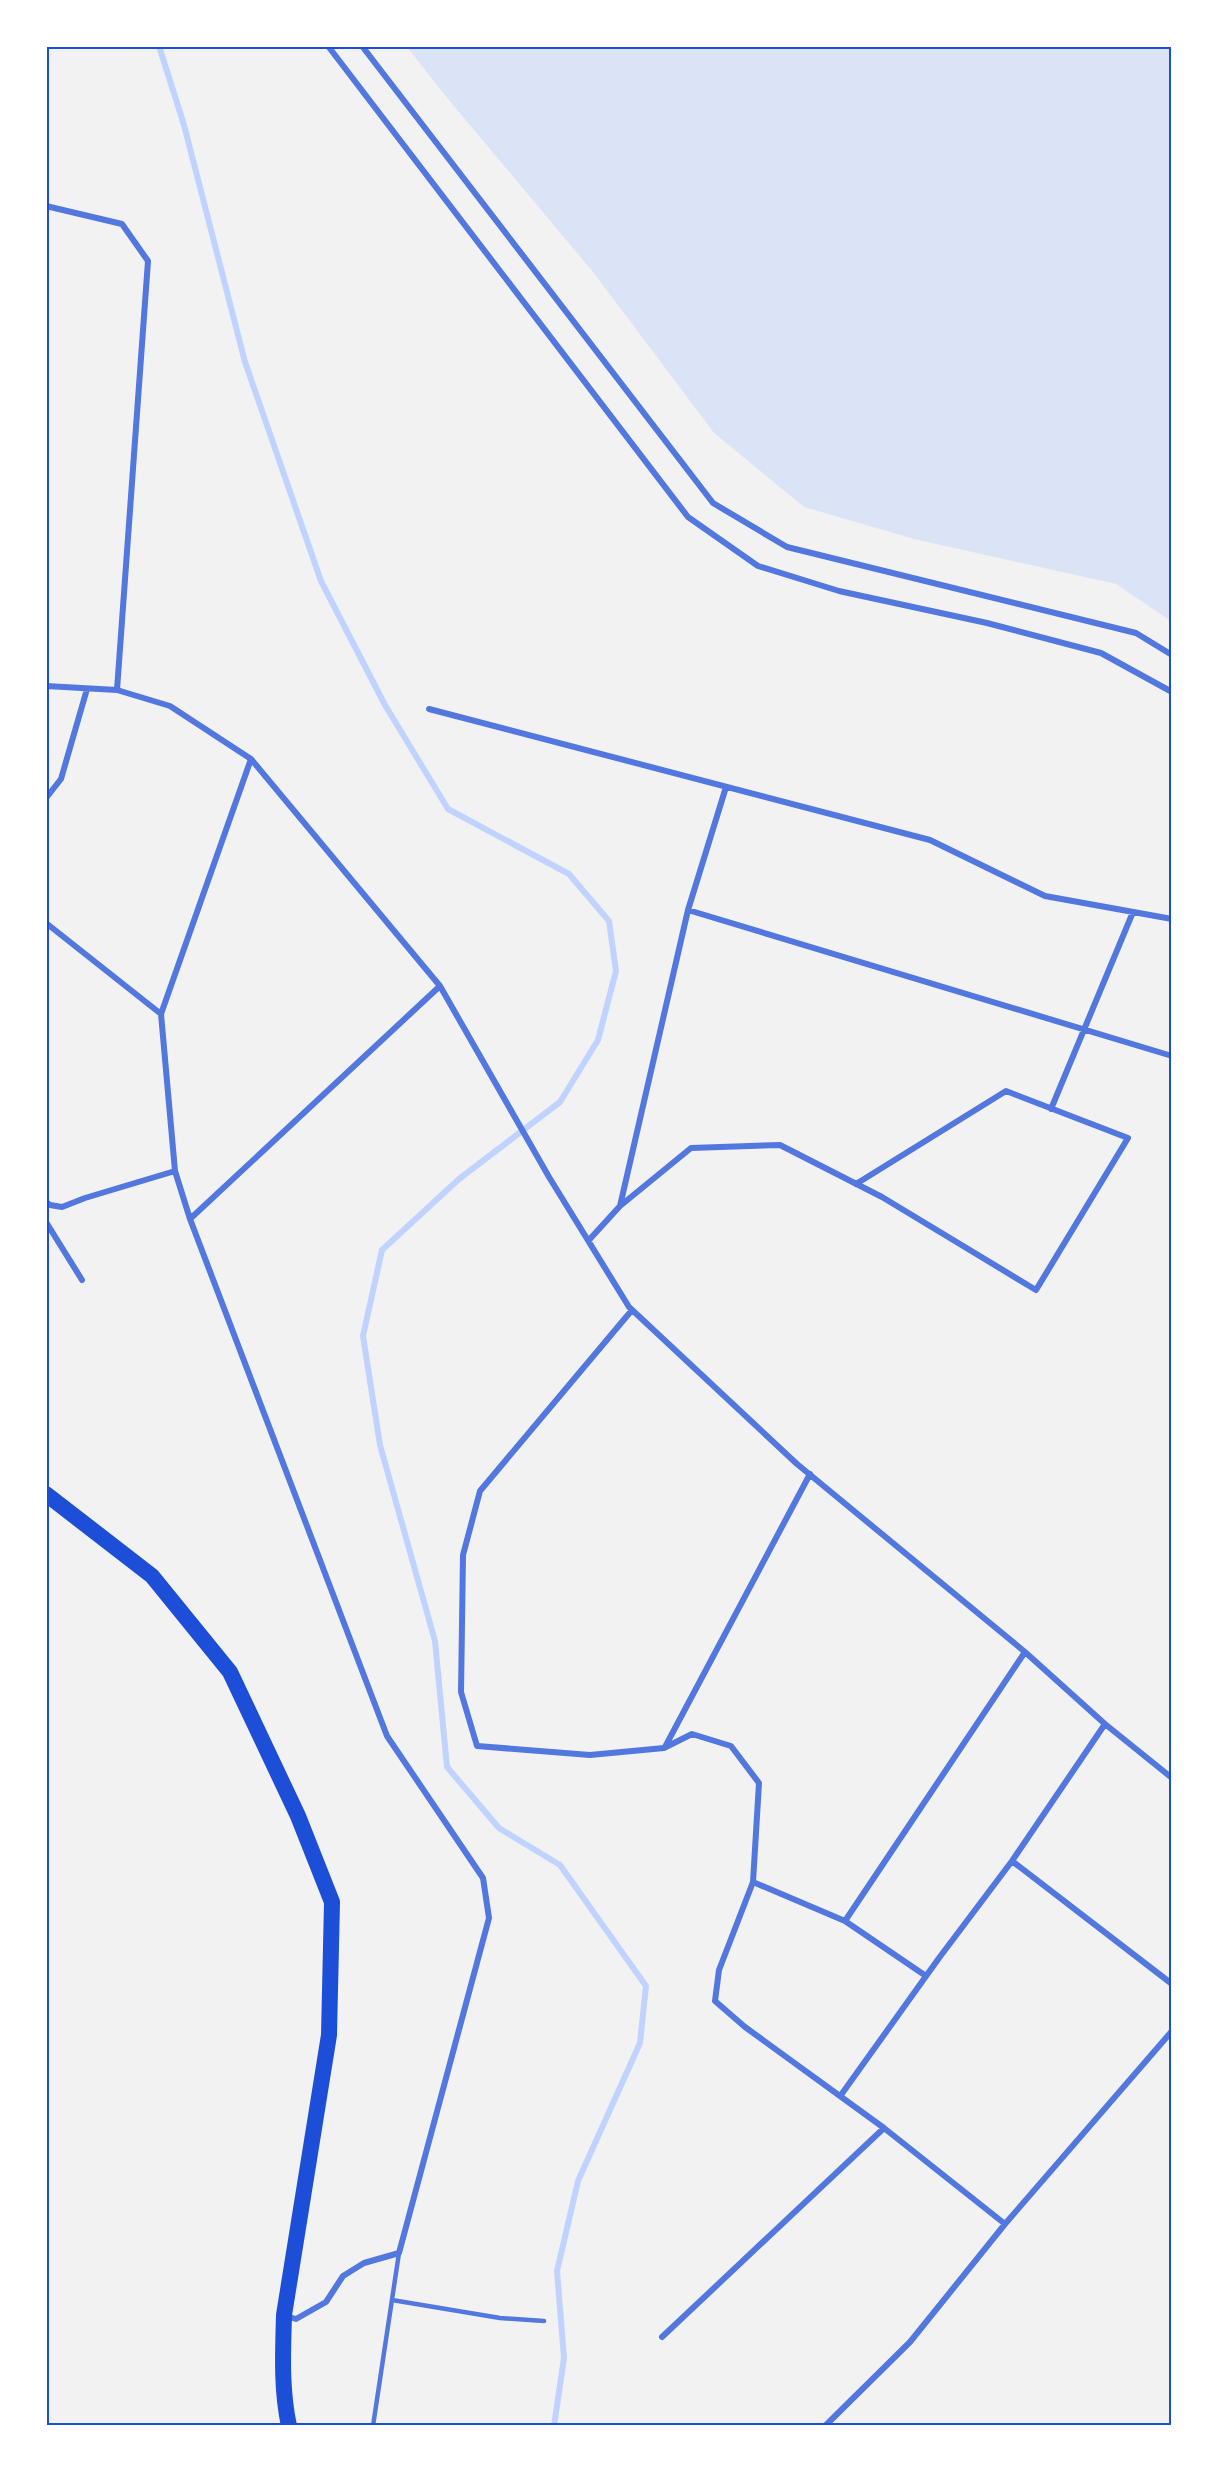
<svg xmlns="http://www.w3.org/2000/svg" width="1218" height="2472" font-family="'Noto Sans',sans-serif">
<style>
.green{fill:#dbe4f7}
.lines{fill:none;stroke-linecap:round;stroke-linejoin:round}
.stream{stroke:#bfd3fe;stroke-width:6}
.service{stroke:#5277de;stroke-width:4.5}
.minor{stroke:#5277de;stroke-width:6}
.trunk{stroke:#1d4ed8;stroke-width:16}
.neatline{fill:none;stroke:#1d4ed8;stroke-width:2}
</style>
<rect width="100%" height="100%" fill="#f2f2f2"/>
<!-- green -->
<path class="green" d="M407,47h764v574l-55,-37 -202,-45 -110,-32 -90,-74 -121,-161 -145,-173z"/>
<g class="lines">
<!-- stream -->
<path class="stream" d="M159,46l25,79 61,237 76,219 64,124 63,104 121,65 40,47 7,50 -18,69 -38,62 -101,77 -77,71 -19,86 17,109 55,196 12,126 52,61 61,37 86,121 -6,57 -62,138 -21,90 7,87 -10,68"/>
<!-- service -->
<path class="service" d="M392,2300l108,18 44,3
M373,2426l26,-173"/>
<!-- minor -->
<path class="minor" d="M328,46l360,471 70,49 81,25 148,32 114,30 71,39
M362,46l351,457 74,44 349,86 36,22
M46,206l76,18 26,37 -31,429
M46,686l71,4 53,16 81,53 189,227 109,191 80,130 168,157 228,188 80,72 67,54
M429,709l501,131 115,56 127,23
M251,759l-90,255 14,157 15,48 197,517 96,142 6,40 -90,335 -35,10 -21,13 -17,26 -30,17 -10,-3
M46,798l15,-19 26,-90
M688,910l484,146
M46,923l115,91
M1051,1109l82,-197
M46,1202l4,3 12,2 23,-9 90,-27
M620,1206l71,-58 89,-3 102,52 154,93 92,-152 -122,-47 -150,93
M190,1219l250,-233
M46,1222l36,58
M589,1240l31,-34 68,-296 38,-123
M632,1310l-152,181 -17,64 -2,137 16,54 113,9 74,-7 28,-14 39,12 28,37 -6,99 -34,88 -4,31 30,26 139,101 121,96
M665,1747l145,-273
M1012,1861l160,123
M753,1882l92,39 81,55
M845,1921l180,-269
M841,2095l98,-137 73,-97 93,-137
M662,2337l222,-209
M825,2426l85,-84 95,-118 167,-193"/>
<!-- trunk -->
<path class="trunk" d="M46,1494l106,82 78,96 68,144 34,86 -3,133 -45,280c-1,37 -3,74 5,111"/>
</g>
<!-- border -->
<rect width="1218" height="2472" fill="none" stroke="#ffffff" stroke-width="96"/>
<rect x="48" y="48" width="1122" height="2376" class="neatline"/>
</svg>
